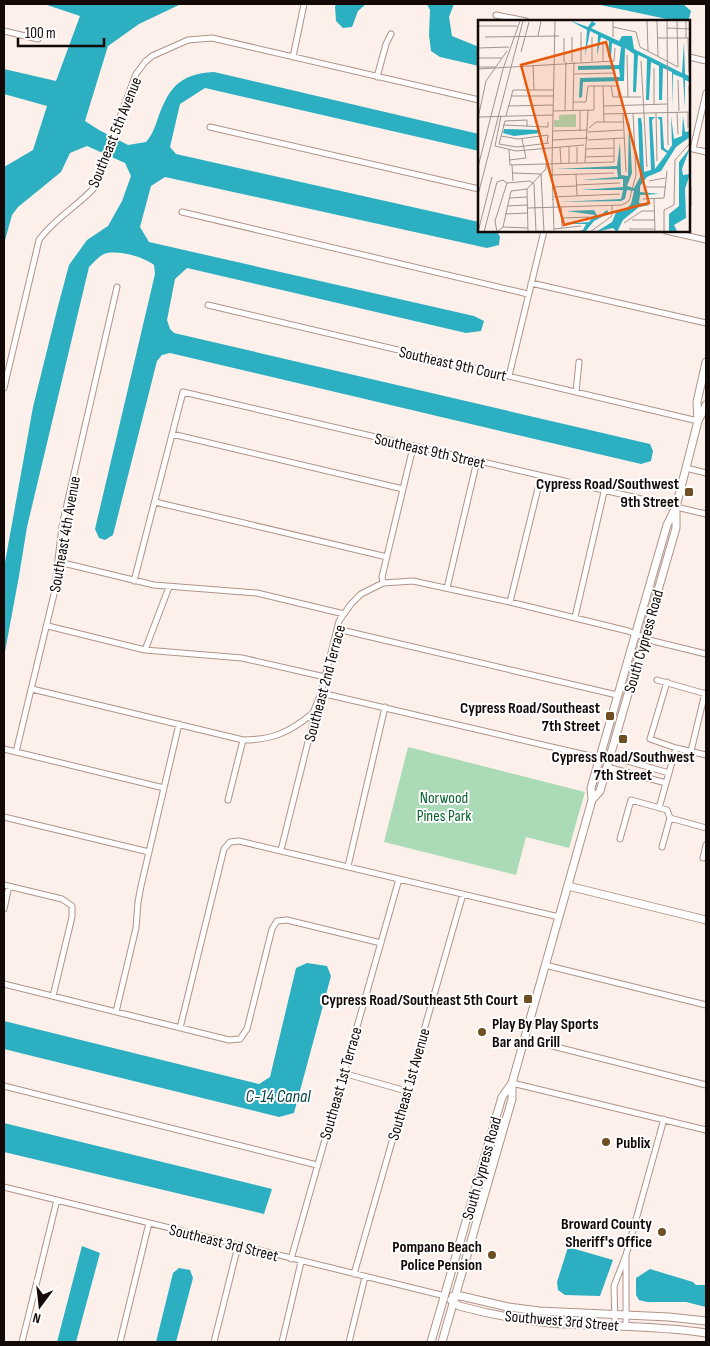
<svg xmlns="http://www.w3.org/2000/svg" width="710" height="1346" font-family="'Sofia Sans Condensed',sans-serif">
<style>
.green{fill:#abdbb6}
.water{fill:#2bafc1}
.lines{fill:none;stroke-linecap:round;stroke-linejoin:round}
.street-casing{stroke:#b09386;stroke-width:7}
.secondary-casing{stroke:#b09386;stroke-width:9}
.street{stroke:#fff;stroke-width:5}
.secondary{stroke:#fff;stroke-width:7}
.poi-dot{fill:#6d4f23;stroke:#fff;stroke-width:2}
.labels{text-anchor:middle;stroke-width:4;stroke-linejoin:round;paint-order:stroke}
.street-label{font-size:16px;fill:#130906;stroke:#fff}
.poi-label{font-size:16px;font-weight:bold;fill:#130906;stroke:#fff;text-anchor:end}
.park-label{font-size:16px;fill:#08622f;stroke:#fff}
.water-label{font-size:18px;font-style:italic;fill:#0c444c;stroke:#fff}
.inset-road{fill:none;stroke:#9f948f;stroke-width:1}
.view{fill:#e8590c;fill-opacity:0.15;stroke:#e8590c;stroke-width:2.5}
.inset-edge{fill:none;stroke:#130906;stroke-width:2.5}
</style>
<rect width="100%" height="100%" fill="#fdf0eb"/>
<!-- green -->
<path class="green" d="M408,747l177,45 -16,56 -43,-11 -10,38 -132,-33z"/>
<!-- water -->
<path class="water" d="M44,4h137l-42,20 -31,22 -23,75 14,9 29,15 18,-3c6,-7 8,-13 11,-21 11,-32 21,-47 57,-49l265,62v17l-274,-63 -25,16 -10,43 6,7 303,68v9h18l3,6 -1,8 -12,3 -322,-71 -14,9 -11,41 9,15 325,74 10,5 -3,10 -15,2 -279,-65 -12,11 -8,41 3,9 4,4 476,111 3,7 -2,10 -10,3 -471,-111 -8,2 -5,6 -44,174 -8,5 -6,-2 -4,-9 60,-255 -1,-9c-10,-8 -37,-16 -50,-11 -6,3 -11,9 -15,13l-62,260 -8,49 -15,81v-89l29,-161 24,-97 12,-45 18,-25 21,-14 14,-25 9,-25 -6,-13 -38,-17 -17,7 -9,19 -43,35 -6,8 -8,29v-77l29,-17 14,-44 -43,-12v-25l52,12 24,-65z
M337,4h29l-8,7 -6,16 -9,1 -7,-7 -1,-15z
M427,4h27l-5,13 3,19 27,11v19l-39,-9 -9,-6 -2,-16 1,-25z
M596,4h87l8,7 -2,8 -13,2z
M307,963l20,3 4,10 -37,137 -15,4 -275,-68v-28l255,63 11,-7 26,-109z
M4,1123l268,66 -8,25 -260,-62z
M82,1246l18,7 -24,89h-19z
M568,1247l45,13 -13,36 -35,-1 -7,-5 -1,-8z
M179,1268l11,2 3,8 -17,64h-20l17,-69z
M650,1269l43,13 3,3h10v22l-20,-5h-39l-8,-2 -3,-5v-17z"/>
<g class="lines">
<defs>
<path id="street" d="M496,15l30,6
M4,31l34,8
M293,57l11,-53
M689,57l17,4
M377,77l9,-33 5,-10
M210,127l269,62
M689,148l17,4
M693,149l13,-56
M182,212l346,82
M666,231l40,9
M531,283l175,40
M208,305l490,116
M509,376l35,-145
M4,388l35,-148c14,-20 37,-33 54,-51l43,-115 9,-12 7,-6 36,-16 24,-2 267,62
M576,392l3,-30
M172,434l231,55
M686,468l20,5
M155,502l232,55
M59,562l95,23 103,8 87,21
M134,581l49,-189 523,122
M383,583l-1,-6 31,-130
M447,588l30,-127
M510,602l31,-126
M575,617l29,-125
M48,626l97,24 97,8 83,19
M337,629l280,66
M145,650l24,-63
M657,680l49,14
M667,682l-17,57 26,9 30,7
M32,689l211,51c30,0 47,-8 70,-27
M321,693l278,65
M4,749l160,39
M691,751l14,-58
M16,752l38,-158 8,-68 55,-239
M610,756l59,17
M607,767l59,16
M228,800l15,-60
M659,808l17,-60
M4,817l145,35
M620,839l11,-39 36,10 3,8 36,10
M662,847l8,-29
M281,850l31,-124 1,-13 8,-20 18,-72 12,-17 10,-10 22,-11 30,-2 97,21 118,29 25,10 53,13
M703,858l3,-13
M348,866l37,-159
M4,885l58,14 10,7v11l-19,79
M4,909l5,-23
M545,965l161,40
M4,984l225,56 11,-1 7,-10 25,-100 5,-8 10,-1 94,23
M116,1012l20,-84 2,-26 3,-16 38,-162
M180,1028l44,-179 6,-7 9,-1 320,76
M525,1039l181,46
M343,1073l63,18
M512,1083l194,47
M4,1086l313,79
M4,1187l441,109
M626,1258v67
M291,1259l108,-380
M354,1274l109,-380
M615,1325l-1,-39 12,-31 38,-136
M22,1342l35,-142
M120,1342l29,-119
M214,1342l24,-96
M282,1342l19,-80
M349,1342l16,-65"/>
<path id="secondary" d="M698,421l-1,-19 9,-40
M592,800l8,-9 76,-263v-21l22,-86 8,-16
M568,886l138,34
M453,1296h8l47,11 31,4 130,6 37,4
M451,1300l8,6c30,8 60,14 91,17 52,4 104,2 156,10
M431,1342l71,-245 10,-14
M442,1342l70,-243v-16l80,-283 -1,-12 76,-263 9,-18"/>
</defs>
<!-- street casing -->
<use href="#street" class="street-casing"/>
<!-- secondary casing -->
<use href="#secondary" class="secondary-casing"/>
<!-- street -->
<use href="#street" class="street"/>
<!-- secondary -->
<use href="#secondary" class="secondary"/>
</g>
<!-- markers -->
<g class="poi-dot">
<rect x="684" y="487" width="10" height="10" rx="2.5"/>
<rect x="605" y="711" width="10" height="10" rx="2.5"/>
<rect x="618" y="734" width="10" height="10" rx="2.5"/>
<rect x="523" y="994" width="10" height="10" rx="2.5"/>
<circle cx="482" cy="1032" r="5"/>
<circle cx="606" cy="1142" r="5"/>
<circle cx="662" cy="1232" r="5"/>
<circle cx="492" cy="1255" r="5"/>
</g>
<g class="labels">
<!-- street labels -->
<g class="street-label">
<text transform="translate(114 132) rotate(-68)" y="6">Southeast 5th Avenue</text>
<text transform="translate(453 363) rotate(13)" y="6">Southeast 9th Court</text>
<text transform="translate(430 450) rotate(13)" y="6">Southeast 9th Street</text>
<text transform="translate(64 534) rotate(-80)" y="6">Southeast 4th Avenue</text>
<text transform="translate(643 641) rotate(-74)" y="6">South Cypress Road</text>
<text transform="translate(324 683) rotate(-75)" y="6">Southeast 2nd Terrace</text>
<text transform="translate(340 1083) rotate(-74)" y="6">Southeast 1st Terrace</text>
<text transform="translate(408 1084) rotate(-74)" y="6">Southeast 1st Avenue</text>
<text transform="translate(481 1168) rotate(-74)" y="6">South Cypress Road</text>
<text transform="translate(224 1242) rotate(14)" y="6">Southeast 3rd Street</text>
<text transform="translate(562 1320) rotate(5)" y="6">Southwest 3rd Street</text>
</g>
<!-- poi labels -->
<g class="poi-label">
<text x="679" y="489">Cypress Road/Southwest<tspan x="679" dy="18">9th Street</tspan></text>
<text x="600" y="713">Cypress Road/Southeast<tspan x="600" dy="18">7th Street</tspan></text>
<text x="623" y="762" text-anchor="middle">Cypress Road/Southwest<tspan x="623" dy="18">7th Street</tspan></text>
<text x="518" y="1005">Cypress Road/Southeast 5th Court</text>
<text x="492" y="1029" text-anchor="start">Play By Play Sports<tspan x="492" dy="18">Bar and Grill</tspan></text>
<text x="616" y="1148" text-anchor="start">Publix</text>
<text x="652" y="1229">Broward County<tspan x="652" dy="18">Sheriff's Office</tspan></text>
<text x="482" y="1252">Pompano Beach<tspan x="482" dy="18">Police Pension</tspan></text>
</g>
<!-- park labels -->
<g class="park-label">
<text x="444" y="803">Norwood<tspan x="444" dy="18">Pines Park</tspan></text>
</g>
<!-- water labels -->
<g class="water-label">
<text x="278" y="1102">C-14 Canal</text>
</g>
</g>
<!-- overview -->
<g transform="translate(478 20)">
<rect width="212" height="212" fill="#fdf0eb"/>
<path d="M98,94v13h-22v-7h5v-5z" fill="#abdbb6"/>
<path d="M93,1l17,6 4,-6 4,3 -5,4 28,13 3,-5h10l2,13 48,24 2,-31 1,32 6,3 -1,5 -5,-2v28l-2,-30 -10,-4 -1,34v-36l-9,-4 -1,32h-3v-34l-8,-4 -2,38h-3l1,-41 -9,-4 -2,37h-3l1,-38 -9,-6 -1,33 -41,1 -1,15 -3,1 1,-20 40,-1 -1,-8 -41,1v-4l41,-1 2,-18 -9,-4 -1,14h-3l1,-16 -8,-4 -4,19 1,-21 -8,-4 -5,26 2,-27zM193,96l3,23 8,-3 1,-20 2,16 5,-1v6l-14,10 -15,24 -14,6 -7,9v6l20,2 -20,1 -1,8 11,2 -11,2 -16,13 -6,12 -4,-4 -17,4 16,-10 5,-12h8l6,-6 3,-13 -7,-1 -2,9 -4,2 -63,1 63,-3 2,-9h-42l42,-3v-8l-42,1 37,-3 -1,-8h-61l61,-3 3,-24 1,33 7,1 1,-59 3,56 -5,13 7,2 6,-11 -2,-59h3l1,6 2,48 7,-2 -2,-53h6l-3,3 3,49 12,-16 -6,-4 -1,-29 -3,-3h5l2,31 4,3 4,-6zM26,109l36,1v3l-26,3 -11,-3zM212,128l-8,21 1,6 7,-1 -5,15 1,29 -12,7 3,6 9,1h-17v-18l10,-8v-44zM116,190l4,7 9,-7 2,3 -15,8 -9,11h-9l7,-2 3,-6h-20l23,-2 6,-7 -28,-4z" fill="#2bafc1"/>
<path class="inset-road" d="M135,1v16M169,1l1,30M179,1l1,35M189,1l1,124M208,1v17M0,6h39M135,7l23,5 4,15 38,20 -1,-46M189,8l24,1M60,16l3,-15M7,17l74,-1M94,17v25M114,17v24M86,18v24M180,18h33M210,18l1,34M125,22v19M0,28l31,-1M43,32l8,-30M149,35l1,42M0,38h24M163,41l6,106M103,42v-30M55,45l1,25M0,47h18M176,48v37M0,49l136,-8 1,-13M96,54l41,-1M200,60l1,31M125,66l1,36M133,66l2,11h28M211,66l1,26M33,76h42M95,82h13l2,-16h30l1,11M30,86l45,-1M126,86l63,-2M87,90l1,-48M95,90l1,-48M75,91l41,-1v-24M102,91v20M199,92l1,22M210,92v16M145,93l3,59M178,93l1,48M126,94l87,-2M23,96l-6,30 21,5 68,-6M28,96l7,-26h40M1,97l74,-2M0,98l8,-37 21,-30M25,105l45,2v-5M49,107v-7l-22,1 -6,23 18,3 32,-4M111,108l7,-6h27M75,111l35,-1M110,112l35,-2M23,116l17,3 30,-4 -1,8M75,120l35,-2M110,120l36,-2M82,127l1,16M91,127v16M99,127v16M107,129l29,-1M31,130l1,15 104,-3v-24M107,137l29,-1M31,140l17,-2 -4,-19M107,142l3,-52M74,144l3,-143M74,144l1,36M34,145l1,16M0,147l25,-98 17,-48M35,153l28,1 3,58M98,154l1,22M74,155l62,-2M171,161l16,-3M98,165l44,-2M75,167l23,-1M167,167h20M213,167v19M49,169l1,43M49,169l19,-20v-5M0,175l45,-174M75,177l67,-3M31,178l18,-1M75,179l1,33M165,179l21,-1 3,-27M176,179l1,33M29,186l20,-1M83,187l1,21M50,188l94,-3 7,-4 7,-26 -3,-62M27,194l23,-1M84,198l27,-1M154,200h23M146,203l18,-12h12M25,207l8,-36 16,-2M76,209l27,-3M151,209h26M0,212l14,-55M6,212l13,-50 6,-2 4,3 23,-2 4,3 2,48M19,212l-2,-11 12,-38M19,212l6,-5 25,1M112,212l22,-16v-11M186,212v-22l10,-5 1,-45 16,-18"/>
<path class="view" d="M128,22l43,161 -85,22 -43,-160z"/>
<rect width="212" height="212" class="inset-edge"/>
</g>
<!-- border -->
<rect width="710" height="1346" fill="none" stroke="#130906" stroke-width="10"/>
<!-- north arrow -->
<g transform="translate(40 1306) rotate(195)" stroke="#ffffff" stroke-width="4" paint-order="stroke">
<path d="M0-4L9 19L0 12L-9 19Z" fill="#130906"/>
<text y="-8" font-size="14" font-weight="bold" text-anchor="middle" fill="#130906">N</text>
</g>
<!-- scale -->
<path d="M18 38v8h86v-8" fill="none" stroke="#130906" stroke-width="2.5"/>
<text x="25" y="38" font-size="15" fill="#130906" stroke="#ffffff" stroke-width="4" paint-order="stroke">100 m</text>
</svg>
